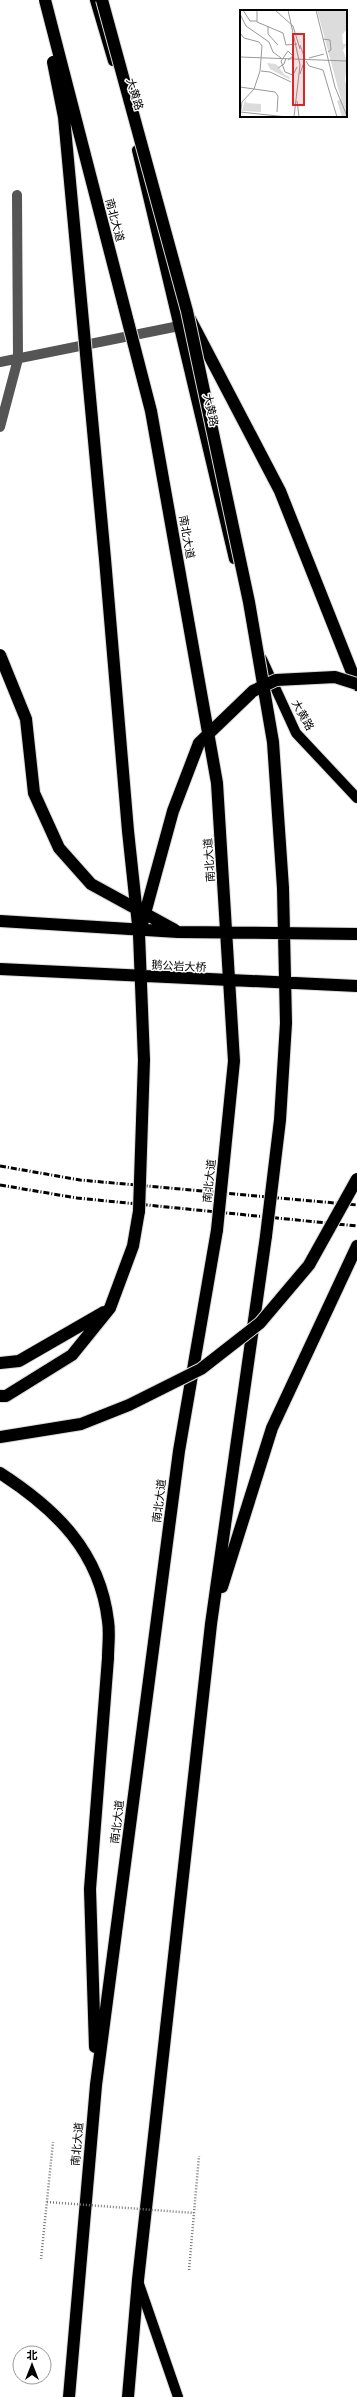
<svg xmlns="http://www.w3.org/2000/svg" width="357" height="2397" font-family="'Noto Sans','Noto Sans SC',sans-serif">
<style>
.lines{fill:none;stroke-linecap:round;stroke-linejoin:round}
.major-casing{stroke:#dbdbdb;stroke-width:12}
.highway-casing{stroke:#dbdbdb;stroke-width:14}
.path{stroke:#777;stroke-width:2.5;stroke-dasharray:1 2;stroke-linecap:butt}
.minor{stroke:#555;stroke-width:10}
.major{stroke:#000;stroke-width:10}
.highway{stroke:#000;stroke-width:12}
.rail{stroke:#000;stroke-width:3;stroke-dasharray:6 2 1 2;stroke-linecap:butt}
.highway-bridge-casing{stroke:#dbdbdb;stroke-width:14;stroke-linecap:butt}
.path-bridge{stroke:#777;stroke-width:2.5;stroke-dasharray:1 2;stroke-linecap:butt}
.highway-bridge{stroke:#000;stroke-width:12}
.labels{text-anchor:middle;stroke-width:3;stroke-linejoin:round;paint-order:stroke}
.street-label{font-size:11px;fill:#000;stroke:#fff}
.inset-road{fill:none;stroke:#999;stroke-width:1}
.view{fill:#d62828;fill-opacity:0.15;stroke:#d62828;stroke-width:2}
.inset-edge{fill:none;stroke:#000;stroke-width:2}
</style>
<rect width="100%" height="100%" fill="#fff"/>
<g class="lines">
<defs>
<path id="major" d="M95,0l18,61
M137,150l97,409
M262,659l34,74 61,65
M139,2284l39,113"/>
<path id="highway" d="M190,319l90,172 77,194
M0,1363l19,-2 85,-49
M0,1396h6l66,-41 38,-47 23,-62 6,-35
M0,1437l81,-13
M0,1473c56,36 100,79 108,148 2,12 0,25 0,37l-18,231 5,158
M222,1587l50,-159 85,-182
M69,2397l27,-312 83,-634 38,-221
M128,2397l10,-117 73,-656 55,-388"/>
</defs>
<!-- major casing -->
<use href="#major" class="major-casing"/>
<!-- highway casing -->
<use href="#highway" class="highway-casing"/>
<!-- path -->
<path class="path" d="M41,2259l12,-117
M189,2270l10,-114"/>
<!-- minor -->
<path class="minor" d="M0,362l179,-36
M0,427l18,-68 -1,-164"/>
<!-- major -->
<use href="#major" class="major"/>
<!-- highway -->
<use href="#highway" class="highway"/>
<!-- rail -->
<path class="rail" d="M0,1166l80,14 277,25
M0,1185l77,13 280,28"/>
<defs>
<path id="highway-bridge" d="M45,0l106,411 66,372 17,278 -17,169
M102,0l85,311 62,291 24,140 10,146 3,135 -6,97 -14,116
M53,62l11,55 41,442 23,272 11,103 5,126 -5,151
M0,655l26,64 8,74 25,55 32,36 84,46
M0,921l178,11 179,2
M141,928l32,-117 26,-68 54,-52 23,-11 59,-3 22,7
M0,969l357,17
M81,1424l48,-19 72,-36 59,-46 49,-58 48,-86"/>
</defs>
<!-- highway-bridge casing -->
<use href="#highway-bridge" class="highway-bridge-casing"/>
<!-- path-bridge -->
<path class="path-bridge" d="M47,2202l147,11"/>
<!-- highway-bridge -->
<use href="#highway-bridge" class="highway-bridge"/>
</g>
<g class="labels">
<!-- street labels -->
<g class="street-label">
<text transform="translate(135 94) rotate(73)" y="4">大黄路</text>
<text transform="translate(115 220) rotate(75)" y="4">南北大道</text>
<text transform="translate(211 410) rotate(77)" y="4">大黄路</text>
<text transform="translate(187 537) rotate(80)" y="4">南北大道</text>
<text transform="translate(303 715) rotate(61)" y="4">大黄路</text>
<text transform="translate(209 860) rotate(-94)" y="4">南北大道</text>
<text transform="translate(179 966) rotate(3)" y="4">鹅公岩大桥</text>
<text transform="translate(209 1181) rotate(-84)" y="4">南北大道</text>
<text transform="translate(159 1501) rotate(-83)" y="4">南北大道</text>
<text transform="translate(117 1822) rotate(-83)" y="4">南北大道</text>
<text transform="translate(77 2144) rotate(-85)" y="4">南北大道</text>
</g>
</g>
<!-- overview -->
<g transform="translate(240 10)">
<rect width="107" height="107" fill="#fff"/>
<path d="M77,0h28l2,7v12l-5,6 1,9h4l-4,6 4,11 -2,20 2,5v31h-5l-5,-16 4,-2zM27,53l9,1 9,11 5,2 -1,2 -19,-10zM5,90l2,3 14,1v8l-19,-1z" fill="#dcdcdc"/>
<path class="inset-road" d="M3,0l7,11h7M17,0v12l26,11 3,12 11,-1M35,0l18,16 7,23M48,0l12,55 -6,52M76,0l19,77 12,29M0,4l6,12 23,16 4,10 8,6M28,16v8l10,11M0,23l4,5 15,4 3,4 -2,25 -6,18 -12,13 -2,15M83,29l7,1 1,10 -3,2M60,35l5,14 -5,15M0,47l107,4M69,48l15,-4M48,50l5,-4 -5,-5 -7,10 4,11 8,3 4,-8M66,51l3,5 14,4 14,47M38,58l6,-4 2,-6M21,61l9,1 21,10M0,77l35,5 3,4 -1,16M57,91l2,16M0,102l47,5"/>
<path class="view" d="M53,24h11v71h-11z"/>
<rect width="107" height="107" class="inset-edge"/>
</g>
<!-- north arrow -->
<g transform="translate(32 2365)"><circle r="19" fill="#ffffff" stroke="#999999"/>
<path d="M0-3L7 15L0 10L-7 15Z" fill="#000000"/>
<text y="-6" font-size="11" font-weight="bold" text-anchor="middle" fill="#000000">北</text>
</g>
</svg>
